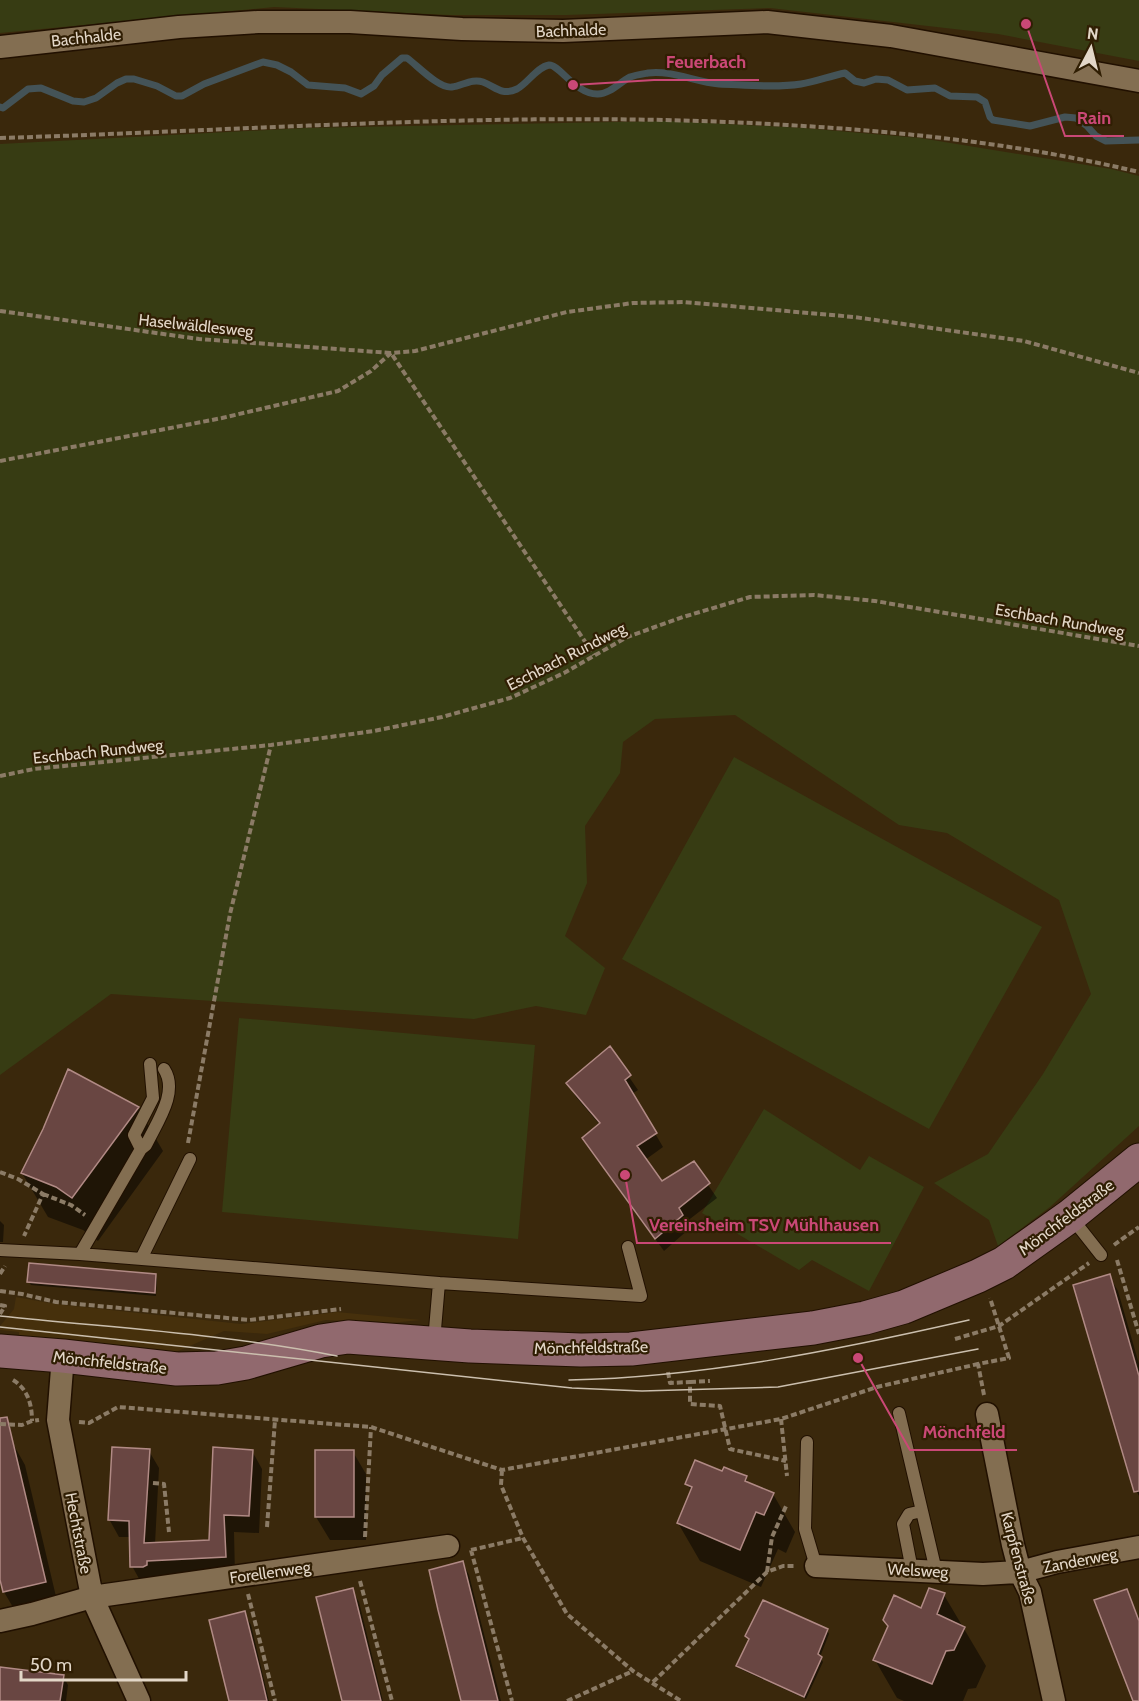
<svg xmlns="http://www.w3.org/2000/svg" width="1139" height="1701" font-family="Cabin,sans-serif">
<style>
.built{fill:#46300c}
.green{fill:#373c13}
.shadow{fill:#0007}
.lines{fill:none;stroke-linecap:round;stroke-linejoin:round}
.stream{stroke:#445357;stroke-width:7}
.building{fill:#694642;stroke:#b18a85;stroke-width:1.5}
.lane-casing{stroke:#211000;stroke-width:14}
.street-casing{stroke:#211000;stroke-width:25}
.secondary-casing{stroke:#211000;stroke-width:35}
.path{stroke:#8b7b66;stroke-width:4;stroke-dasharray:6 3;stroke-linecap:butt}
.lane{stroke:#836e51;stroke-width:12}
.street{stroke:#836e51;stroke-width:22}
.secondary{stroke:#91696e;stroke-width:33}
.tram{stroke:#cbbfae;stroke-width:1.5}
.labels{text-anchor:middle;stroke-width:4.5;stroke-linejoin:round;paint-order:stroke}
.street-label{font-size:16px;fill:#e3d7c8;stroke:#301e03}
.leader{fill:none;stroke:#ca4876;stroke-width:2}
.callout-dot{fill:#ca4876;stroke:#301e03;stroke-width:2}
.callout-label{font-size:18px;text-anchor:middle;font-weight:bold;fill:#ca4876;stroke:#301e03;stroke-width:4.5;stroke-linejoin:round;paint-order:stroke}
</style>
<rect width="100%" height="100%" fill="#3a280c"/>
<!-- built -->
<path class="built" d="M16,1297l39,7 186,20 96,-12 84,8 -31,3 -64,-3 -59,14 -43,-3 -48,21 -157,-13v-7l-19,-2v-4l14,-17z"/>
<!-- green -->
<path class="green" d="M0,0h1139v61l-141,-27 -228,-26 -203,7h-118l-175,-8 -274,26z
M668,121l135,7 117,10 191,31 28,7v950l-89,81 -52,39 -9,-26 -55,-37 54,-29 55,-80 48,-80 -32,-94 -112,-67 -48,-8 -164,-110 -80,4 -32,23 -3,31 -35,53 2,57 -22,53 40,32 -19,47 -50,-9 -62,13 -363,-25 -111,81v-931l306,-16z
M734,757l308,170 -113,202 -307,-170z
M239,1018l296,27 -17,194 -296,-27z
M764,1109l96,61 9,-14 55,31 -55,104 -57,-31 -13,10 -97,-57z"/>
<!-- shadow -->
<path class="shadow" d="M609,1048l29,42 -6,4 31,53 -18,13 17,23 31,-20 24,35 -31,24 3,7 -25,22 -72,-99 -8,-14 16,-13 -24,-28 -8,-13z
M138,1108l25,43 -65,90 -15,-11 -35,-13 -26,-44z
M0,1221l4,4 -1,17h-3z
M155,1275l2,4 -1,17 -125,-11 -2,-3z
M1109,1276l9,15 21,73v132l-3,-6z
M12,1442l13,23 33,140 -41,9 -13,-22 -4,-19v-128z
M149,1451l10,17 -4,76 55,-3 42,-90 10,18 -3,64 -25,-1 1,43 -93,9 -10,-18 -1,-29h-12l-10,-18z
M353,1452l13,22v66h-36l-14,-23z
M746,1478l3,6 24,10 22,38 -9,21 -8,-4 -17,38 -61,-26 -22,-38 14,-31 -5,-8z
M463,1563l6,12 32,126h-38z
M352,1590l7,12 24,99h-40z
M1126,1591l13,27v83h-5z
M944,1595l42,71 -10,22 -8,1 -5,12h-59l-7,-3 -22,-38 47,-50z
M244,1613l7,12 18,76h-39z
M827,1630l2,4 -9,23 3,5 -17,37 -66,-30 -2,-3 11,-27 -2,-3z
M0,1669l63,7 5,9 -2,16h-66z"/>
<g class="lines">
<!-- stream -->
<path class="stream" d="M0,107l3,1 25,-19 13,-1 32,13 11,1 12,-4 21,-15 9,-4h8l23,7 19,10h6l22,-12 59,-22 14,3 14,7 17,13 37,3 16,6 13,-8 8,-11 20,-17h5c11,8 32,31 45,29 10,-1 20,-9 31,-5 13,5 18,14 34,7 11,-6 20,-22 32,-24 10,-1 27,30 49,29 12,0 22,-12 32,-17 5,-2 12,-3 18,-4 24,-3 47,9 71,11 27,1 56,4 82,0 14,-2 29,-8 44,-11l10,8 9,2 12,-4 12,1 19,10 28,-2 15,8 27,1 8,5 5,15 3,3 37,6 35,-9 11,1 11,8 9,10 10,5 33,-1"/>
</g>
<!-- building -->
<path class="building" d="M610,1046l21,29 -6,5 32,53 -20,13 25,35 32,-20 16,22 -31,25 4,7 -28,24 -73,-101 18,-15 -34,-40z
M68,1069l71,38 -67,91 -16,-11 -35,-14 22,-44z
M29,1263l127,11 -1,19 -128,-11z
M1110,1274l29,102v115l-5,1 -61,-207z
M7,1417l39,165 -43,10 -3,-12v-162z
M112,1447l38,2 -6,94 65,-3 4,-93 40,3 -4,66 -25,-1 2,42 -79,4v4l-4,2h-13l-1,-46 -21,-1z
M315,1450h39v67h-39z
M695,1460l27,11 2,-4 12,5 11,4 -2,5 29,12 -10,22 -8,-3 -16,38 -63,-27 15,-36 -7,-3z
M463,1561l35,140h-37l-23,-91 -9,-40z
M353,1588l15,61 13,52h-39l-26,-104z
M929,1588l16,5 -8,21 28,13 -11,23 -8,1 -14,33 -59,-24 15,-34 -5,-6 11,-25 27,13z
M1127,1589l12,32v80h-6l-39,-101z
M763,1600l65,29 -10,25 4,3 -18,40 -68,-31 13,-27 -4,-3z
M245,1611l15,60 7,30h-38l-20,-81z
M0,1667l64,8 -4,26h-60z"/>
<g class="lines">
<defs>
<path id="lane" d="M141,1149l-7,-14 19,-37 -3,-34
M1071,1217l30,38
M0,1250l80,4 359,29 -5,58
M80,1254l61,-105 5,-4c11,-23 33,-53 18,-76
M141,1259l49,-100
M439,1283l202,13 -13,-49
M899,1413l37,158
M807,1442l-2,87 11,37
M912,1570l-9,-46 6,-10 13,-3"/>
<path id="street" d="M0,47l179,-20 79,-5h92l112,7 101,2 204,-9 124,14 248,45
M63,1356l-5,64 34,177 47,104
M987,1414l26,131 7,27 10,20 24,109
M816,1566l167,8 37,-2 37,-10 82,-15
M0,1621l32,-7 60,-17 356,-51"/>
<path id="secondary" d="M0,1351l63,5 114,13 40,-1 29,-5 75,-22 27,-4 122,9 111,4 50,-1 182,-21 52,-10 39,-11 74,-31 26,-13 66,-47 69,-56"/>
</defs>
<!-- lane casing -->
<use href="#lane" class="lane-casing"/>
<!-- street casing -->
<use href="#street" class="street-casing"/>
<!-- secondary casing -->
<use href="#secondary" class="secondary-casing"/>
<!-- path -->
<path class="path" d="M0,138c262,-8 524,-29 787,-13 122,7 233,19 352,47
M0,311l199,28 192,14 203,302
M0,461l222,-43 116,-27 33,-20 20,-18 24,-2 152,-39 66,-9 51,-1 170,15 170,24 115,32
M0,776l34,-7 237,-24 103,-14 68,-14 68,-19 54,-25 63,-36 56,-20 67,-20 64,-2 61,6 264,45
M188,1143l42,-229 41,-169
M0,1172l18,7 25,15 -19,42
M43,1194l28,11 14,10
M1114,1245l25,-18
M1117,1260l22,74
M0,1274l5,-8
M0,1291l22,3 34,8 193,18 92,-11
M0,1305l5,1 -5,8
M955,1339l44,-13 90,-63
M668,1372l2,11 20,-1v22l30,2 10,43 56,12
M13,1380c15,9 19,25 19,41
M690,1382l20,-1
M984,1395l-6,-31 31,-6 -19,-60
M781,1419l6,57
M79,1422l10,1 29,-16 253,20 131,43 279,-51 96,-32 101,-23
M0,1424l22,1 10,-4 7,-1
M502,1470l-1,15 22,53 44,76 66,57 48,30
M153,1483l11,1 5,48
M267,1527l8,-107
M365,1537l6,-110
M471,1550l41,151
M471,1550l52,-12
M767,1572l5,-35 15,-33
M360,1581l32,120
M248,1594l27,107
M653,1682l114,-110 16,-6h12
M567,1701l66,-30"/>
<!-- lane -->
<use href="#lane" class="lane"/>
<!-- street -->
<use href="#street" class="street"/>
<!-- secondary -->
<use href="#secondary" class="secondary"/>
<!-- tram -->
<path class="tram" d="M0,1316c113,12 226,18 337,40
M0,1327l572,61 70,3 136,-4 200,-38
M569,1380c136,-3 268,-30 400,-60"/>
</g>
<g class="labels">
<!-- street labels -->
<g class="street-label">
<text transform="translate(571 30) rotate(-2)" y="6">Bachhalde</text>
<text transform="translate(86 37) rotate(-6)" y="6">Bachhalde</text>
<text transform="translate(196 325) rotate(6)" y="6">Haselwäldlesweg</text>
<text transform="translate(1060 620) rotate(10)" y="6">Eschbach Rundweg</text>
<text transform="translate(566 656) rotate(-27)" y="6">Eschbach Rundweg</text>
<text transform="translate(98 751) rotate(-6)" y="6">Eschbach Rundweg</text>
<text transform="translate(1066 1217) rotate(-37)" y="6">Mönchfeldstraße</text>
<text transform="translate(591 1347) rotate(-1)" y="6">Mönchfeldstraße</text>
<text transform="translate(110 1362) rotate(6)" y="6">Mönchfeldstraße</text>
<text transform="translate(79 1533) rotate(79)" y="6">Hechtstraße</text>
<text transform="translate(1019 1558) rotate(75)" y="6">Karpfenstraße</text>
<text transform="translate(1080 1560) rotate(-11)" y="6">Zanderweg</text>
<text transform="translate(918 1570) rotate(3)" y="6">Welsweg</text>
<text transform="translate(270 1572) rotate(-8)" y="6">Forellenweg</text>
</g>
</g>
<!-- callouts -->
<path class="leader" d="M573 85L654 80H759M1026 24L1065 136H1124M625 1175L637 1243H891M858 1358L910 1450H1017"/>
<g class="callout-dot">
<circle cx="573" cy="85" r="6"/>
<circle cx="1026" cy="24" r="6"/>
<circle cx="625" cy="1175" r="6"/>
<circle cx="858" cy="1358" r="6"/>
</g>
<g class="callout-label">
<text x="706" y="68">Feuerbach</text>
<text x="1094" y="124">Rain</text>
<text x="764" y="1231">Vereinsheim TSV Mühlhausen</text>
<text x="964" y="1438">Mönchfeld</text>
</g>
<!-- north arrow -->
<g transform="translate(1091 48) rotate(7)" stroke="#301e03" stroke-width="4.5" paint-order="stroke">
<path d="M0-4.5L10 22L0 15L-10 22Z" fill="#e3d7c8"/>
<text y="-9" font-size="16" font-weight="bold" text-anchor="middle" fill="#e3d7c8">N</text>
</g>
<!-- scale -->
<path d="M21 1671v9h165v-9" fill="none" stroke="#e3d7c8" stroke-width="3"/>
<text x="30" y="1671" font-size="18" fill="#e3d7c8" stroke="#301e03" stroke-width="4.5" paint-order="stroke">50 m</text>
</svg>
